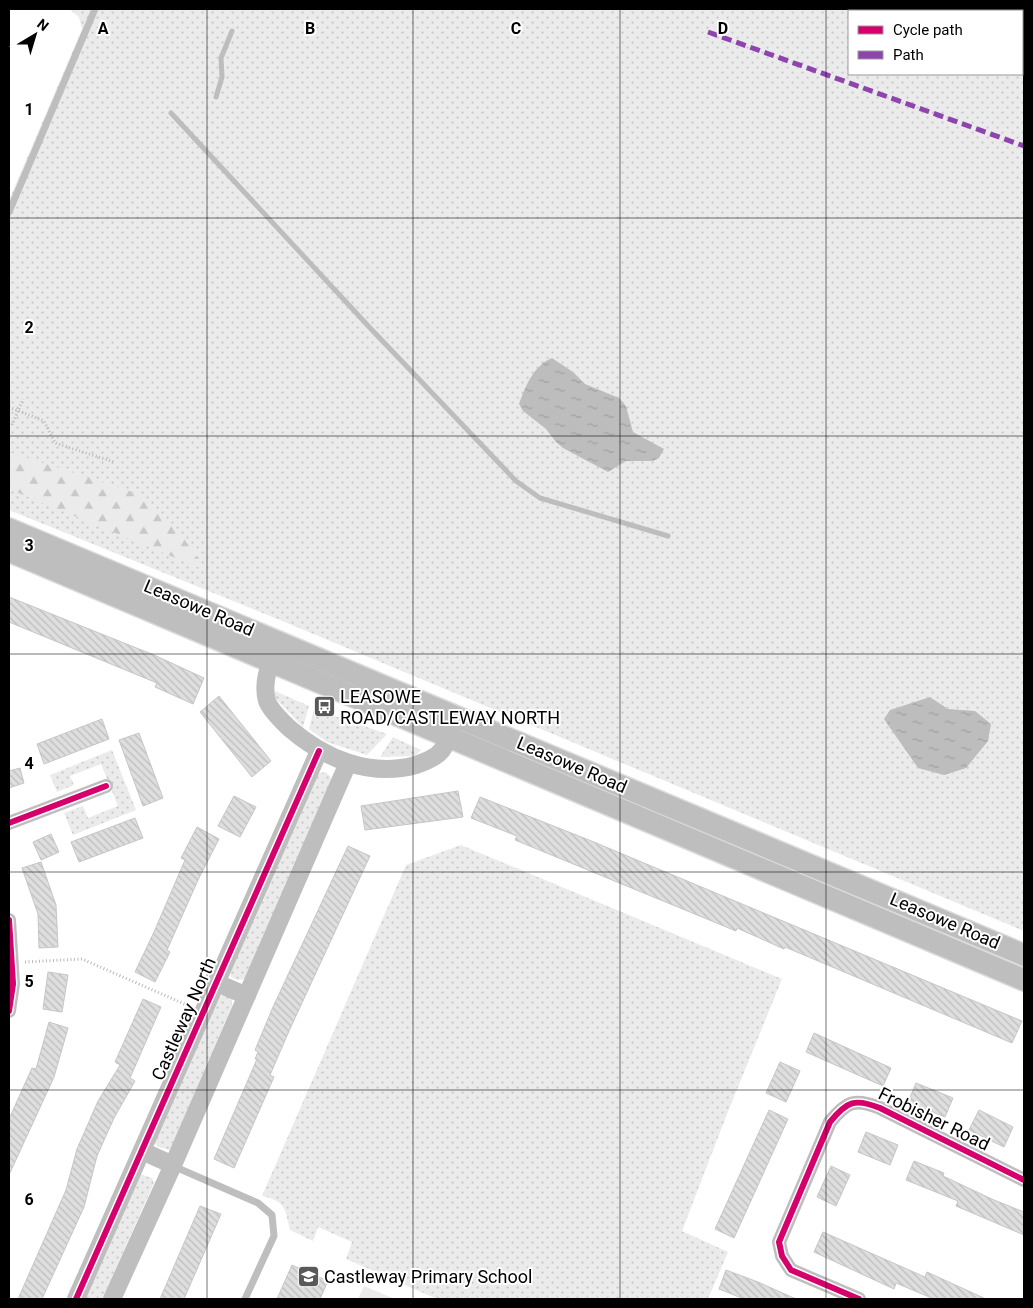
<svg xmlns="http://www.w3.org/2000/svg" width="1033" height="1308" font-family="Roboto,sans-serif">
<style>
.grass{fill:url(#grass-dots);fill-rule:evenodd}
.forest{fill:url(#forest-firs)}
.pitch{fill:#ebebeb}
.water{fill:url(#water-ripples)}
.lines{fill:none;stroke-linecap:round;stroke-linejoin:round}
.stream{stroke:#bdbdbd;stroke-width:5}
.building{fill:url(#building-back-hatch);stroke:#c6c6c6}
.primary-casing{stroke:#dbdbdb;stroke-width:24}
.path{stroke:#b9b9b9;stroke-width:3;stroke-dasharray:1 2.5;stroke-linecap:butt}
.service{stroke:#bebebe;stroke-width:7}
.minor{stroke:#bebebe;stroke-width:14}
.tertiary{stroke:#bebebe;stroke-width:18}
.primary{stroke:#bebebe;stroke-width:21}
.quiet{stroke:#8e44ad;stroke-width:5;stroke-dasharray:10 5;stroke-linecap:butt}
.cycleway-casing{stroke:#fff;stroke-width:9}
.cycleway{stroke:#d6006c;stroke-width:6}
.grid{fill:none;stroke:#000;stroke-width:1;stroke-opacity:0.55}
.labels{text-anchor:middle;stroke-width:4;stroke-linejoin:round;paint-order:stroke}
.street-label{font-size:18px;fill:#000;stroke:#fff}
.poi-label{font-size:18px;fill:#000;stroke:#fff;text-anchor:start}
.grid-label{font-size:16px;text-anchor:middle;font-weight:bold;fill:#000;stroke:#fff;stroke-width:4;stroke-linejoin:round;paint-order:stroke}
</style>
<defs>
<pattern id="grass-dots" width="8" height="8" patternUnits="userSpaceOnUse" patternTransform="scale(1.25)"><rect width="8" height="8" fill="#ebebeb"/><path d="M2 2h.1M6 6h.1" fill="none" stroke="#c8c8c8" stroke-width="1.8" stroke-linecap="round"/></pattern>
<pattern id="forest-firs" width="22" height="20" patternUnits="userSpaceOnUse" patternTransform="scale(1.25)"><rect width="22" height="20" fill="#ebebeb"/><path d="M5 1l3.5 6h-7zM16 11l3.5 6h-7z" fill="#c8c8c8"/></pattern>
<pattern id="water-ripples" width="26" height="14" patternUnits="userSpaceOnUse" patternTransform="scale(1.25)"><rect width="26" height="14" fill="#bdbdbd"/><path d="M2 4q2-2 4 0t4 0M15 11q2-2 4 0t4 0" fill="none" stroke="#a1a1a1"/></pattern>
<pattern id="building-back-hatch" width="6" height="6" patternUnits="userSpaceOnUse" patternTransform="scale(1.25)"><rect width="6" height="6" fill="#dedede"/><path d="M-1 5l2 2M0 0l6 6M5-1l2 2" fill="none" stroke="#bdbdbd"/></pattern>
</defs>
<rect width="100%" height="100%" fill="#fff"/>
<!-- grass -->
<path class="grass" d="M69,9h955v922l-744,-311 -271,-110v-310l73,-171 -3,-12zM849,11h173v63h-173z
M275,691l34,15 -6,21 -28,-29z
M314,709l73,25 -20,21 -40,-13 -18,-13z
M393,737l28,13 -6,6 -35,1z
M112,750l24,60 -63,25 -9,-22 19,-7 5,12 30,-12 -17,-42 -31,12 4,9 -17,7 -7,-17z
M325,772l5,4 2,7 -87,196 -8,1 -6,-3 -1,-6 86,-197z
M461,845l321,134 -53,130 -47,122 46,21 -20,47h-271l-91,-40 6,-17 -34,-15 -5,14 -23,-11c-5,-21 -4,-29 -28,-34l144,-331z
M225,993l7,4v9l-62,144 -12,-3 -4,-5 64,-144z
M140,1174l12,4 2,5 -52,116h-18z"/>
<!-- forest -->
<path class="forest" d="M9,452l130,42 36,32 32,45 -198,-82z"/>
<!-- pitch -->
<path class="pitch" d="M364,1286l31,13h-37z"/>
<!-- water -->
<path class="water" d="M552,358l21,14 12,12 34,14 7,8 7,26 31,17 -5,9 -6,3h-27l-18,11 -45,-24 -7,-6 -10,-13 -23,-18 -4,-7c7,-18 13,-37 33,-46z
M930,697l18,12 27,2 16,13 -3,17 -22,27 -22,7 -26,-7 -34,-49 6,-9z"/>
<g class="lines">
<!-- stream -->
<path class="stream" d="M216,97l6,-20 -1,-19 11,-27
M171,113l201,217 144,151 24,17 128,38"/>
</g>
<!-- building -->
<path class="building" d="M9,597l145,58 50,23 -11,26 -38,-17 2,-4 -148,-61z
M219,696l52,65 -19,16 -52,-65z
M102,719l7,20 -65,25 -7,-20z
M139,733l24,65 -20,8 -24,-66z
M20,768l4,15 -15,5v-17z
M458,791l5,26 -98,13 -4,-24z
M234,796l22,11 -16,30 -22,-11z
M480,797l109,43 433,181 -10,22 -227,-96 -1,2 -47,-21 -1,3 -221,-91 2,-4 -46,-18z
M135,818l8,20 -64,24 -8,-20z
M197,827l22,12 -21,41 -31,70 3,2 -15,30 -20,-10 19,-40 31,-72 -4,-2z
M51,834l8,18 -18,8 -8,-18z
M348,846l22,10 -81,175 -19,44 4,2 -40,91 -20,-9 43,-100h-2l3,-7 -3,-2 18,-43z
M41,862l15,43 2,42 -19,1 -1,-34 -16,-46z
M48,972l20,3 -6,37 -19,-3z
M143,999l18,8 -31,71 5,3 -21,37 -17,38 -13,51 -42,92h-24l48,-109 11,-41 21,-48 22,-36 -5,-3z
M49,1022l19,6 -14,49 -45,98v-56l23,-51 4,1z
M814,1033l77,35 -8,18 -77,-34z
M780,1062l20,9 -14,31 -20,-9z
M916,1083l37,15 -8,19 -37,-15z
M769,1110l19,9 -54,119 -19,-9z
M979,1110l34,17 -9,20 -35,-17z
M866,1132l32,13 -8,20 -32,-13z
M914,1161l30,12 -1,3 51,24 30,12v23l-68,-29 2,-5 -52,-21z
M831,1166l19,9 -14,31 -19,-9z
M200,1206l21,8 -37,85h-24z
M823,1232l102,45 2,-5 59,27h-52l-38,-16 -2,6 -80,-37z
M292,1265l36,16 -8,18h-43z
M726,1270l32,12 38,17h-52l-25,-10z"/>
<g class="lines">
<defs>
<path id="primary" d="M9,529l1015,426
M9,551l1015,429"/>
</defs>
<!-- primary casing -->
<use href="#primary" class="primary-casing"/>
<!-- path -->
<path class="path" d="M9,407l35,14 11,22 59,19
M12,425l11,-26
M25,962l57,-3 107,47"/>
<!-- service -->
<path class="service" d="M9,212l86,-203
M173,1166l85,37 14,12 2,21 -29,63"/>
<!-- minor -->
<path class="minor" d="M9,823l97,-37
M9,920l4,64 -4,27
M859,1299l-68,-29 -9,-14 -3,-14 51,-120c17,-21 25,-24 50,-14l144,72"/>
<!-- tertiary -->
<path class="tertiary" d="M276,650c-7,16 -14,32 -9,51 3,9 15,20 22,27 35,30 80,50 127,37 9,-3 20,-7 26,-15 5,-7 8,-17 11,-24
M217,983l30,13
M142,1151l31,14
M76,1299l243,-548
M112,1299l61,-134 175,-402"/>
<!-- primary -->
<use href="#primary" class="primary"/>
<!-- quiet -->
<path class="quiet" d="M708,32l316,114"/>
<defs>
<path id="cycleway" d="M9,823l97,-37
M9,920l4,64 -4,27
M76,1299l243,-548
M859,1299l-68,-29 -9,-14 -3,-14 51,-120c17,-21 25,-24 50,-14l144,72"/>
</defs>
<!-- cycleway casing -->
<use href="#cycleway" class="cycleway-casing"/>
<!-- cycleway -->
<use href="#cycleway" class="cycleway"/>
</g>
<!-- grid -->
<path class="grid" d="M207,9v1290M413,9v1290M620,9v1290M826,9v1290M9,218h1015M9,436h1015M9,654h1015M9,872h1015M9,1090h1015"/>
<!-- icons -->
<defs>
<symbol id="bus-square" viewBox="-11 -11 22 22"><rect x="-9" y="-9" width="18" height="18" rx="4" fill="#595959" stroke="#fff"/><path d="M-5-6H5V4H4V6H2V4H-2V6H-4V4H-5ZM-3.5-4V0h7V-4ZM-3.5 1.2v1.5H-2V1.2ZM2 1.2v1.5H3.5V1.2Z" fill="#fff"/></symbol>
<symbol id="school-square" viewBox="-11 -11 22 22"><rect x="-9" y="-9" width="18" height="18" rx="4" fill="#595959" stroke="#fff"/><path d="M0-5L7-2L0 1L-7-2ZM-4 1L0 2.5L4 1V4Q0 6-4 4Z" fill="#fff"/></symbol>
</defs>
<g fill-rule="evenodd">
<use href="#bus-square" x="312" y="694" width="25" height="25"/>
<use href="#school-square" x="296" y="1264" width="25" height="25"/>
</g>
<g class="labels">
<!-- street labels -->
<g class="street-label">
<text transform="translate(199 608) rotate(23)" y="6">Leasowe Road</text>
<text transform="translate(572 765) rotate(23)" y="6">Leasowe Road</text>
<text transform="translate(945 921) rotate(23)" y="6">Leasowe Road</text>
<text transform="translate(184 1019) rotate(-66)" y="6">Castleway North</text>
<text transform="translate(934 1119) rotate(26)" y="6">Frobisher Road</text>
</g>
<!-- poi labels -->
<g class="poi-label">
<text x="340" y="703">LEASOWE<tspan x="340" dy="21">ROAD/CASTLEWAY NORTH</tspan></text>
<text x="324" y="1283">Castleway Primary School</text>
</g>
</g>
<g class="grid-label">
<text x="103" y="34">A</text>
<text x="310" y="34">B</text>
<text x="516" y="34">C</text>
<text x="723" y="34">D</text>
<text x="29" y="115">1</text>
<text x="29" y="333">2</text>
<text x="29" y="551">3</text>
<text x="29" y="769">4</text>
<text x="29" y="987">5</text>
<text x="29" y="1205">6</text>
</g>
<!-- border -->
<rect width="1033" height="1308" fill="none" stroke="#000000" stroke-width="20"/>
<!-- legend -->
<rect x="848" y="10" width="175" height="65" fill="#ffffff" stroke="#999999"/>
<rect x="858" y="26" width="25" height="8" fill="#d6006c" stroke="#999999"/>
<text x="893" y="35" font-size="15" fill="#000000">Cycle path</text>
<rect x="858" y="51" width="25" height="8" fill="#8e44ad" stroke="#999999"/>
<text x="893" y="60" font-size="15" fill="#000000">Path</text>
<!-- north arrow -->
<g transform="translate(35 35) rotate(38)" stroke="#ffffff" stroke-width="4" paint-order="stroke">
<path d="M0-4L9 19L0 12L-9 19Z" fill="#000000"/>
<text y="-8" font-size="14" font-weight="bold" text-anchor="middle" fill="#000000">N</text>
</g>
</svg>
